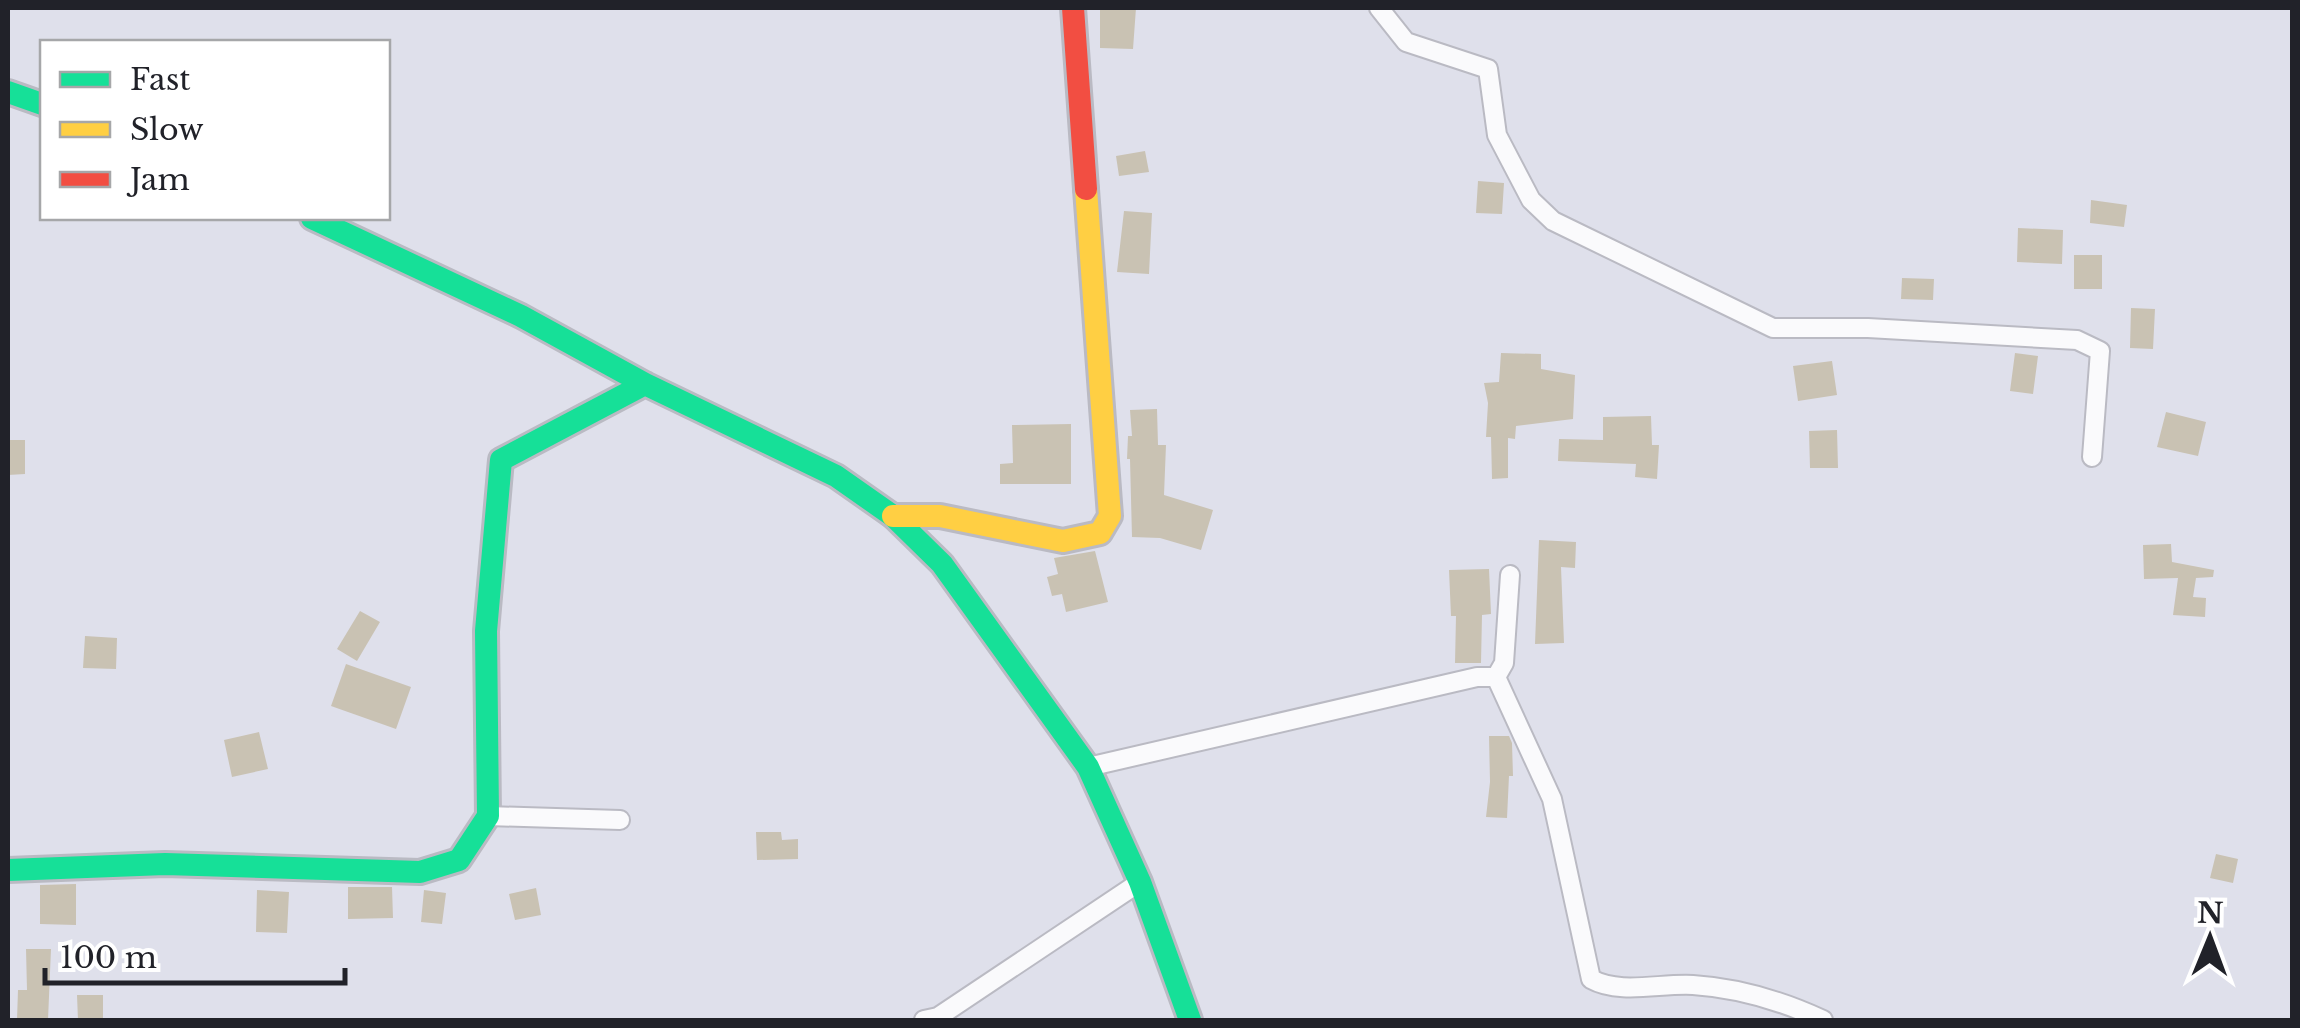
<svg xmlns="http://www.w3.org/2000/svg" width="2300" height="1028" font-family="'Libre Baskerville',serif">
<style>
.building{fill:#c9c2b3}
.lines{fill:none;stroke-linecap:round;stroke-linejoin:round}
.street-casing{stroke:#babac3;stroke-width:22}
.fast-casing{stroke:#babac3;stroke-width:28}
.slow-casing{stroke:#babac3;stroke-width:28}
.jam-casing{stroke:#babac3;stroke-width:28}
.street{stroke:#fafafc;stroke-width:18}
.fast{stroke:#16e098;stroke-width:22}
.slow{stroke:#ffcf43;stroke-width:22}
.jam{stroke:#f24e42;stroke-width:22}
</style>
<rect width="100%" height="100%" fill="#dfe0eb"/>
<!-- building -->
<path class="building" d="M1100,8h36l-3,41 -33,-1z
M1145,151l4,21 -30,4 -3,-20z
M1478,181l26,2 -2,31 -26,-1z
M2091,200l36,5 -3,22 -34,-4z
M1124,211l28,2 -3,61 -32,-2z
M2018,228l45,2 -1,34 -45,-2z
M2074,255h28v34h-28z
M1902,278l32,1 -1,21 -32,-1z
M2131,308l24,1 -2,40 -23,-1z
M1501,353l40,1v15l34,6 -2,44 -57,7 -1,13 -7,-1v40l-16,1 -1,-42h-5l2,-34 -4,-20 15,-1z
M2015,353l23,3 -5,38 -23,-3z
M1832,361l5,34 -39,6 -5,-35z
M1157,409l1,36h8l-2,50 49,15 -12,40 -41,-12 -28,-1 -2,-78h-3l1,-23h4l-2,-26z
M2166,412l40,10 -8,34 -41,-9z
M1651,416l1,29h7l-2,34 -22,-2 1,-13 -78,-3 1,-22 44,1v-23z
M1071,424v60h-71v-20l13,-1 -1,-38z
M1837,430l1,38h-28l-1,-37z
M8,440h17v34l-17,1z
M1539,540l37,2 -1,26 -14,-1 3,76 -29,1z
M2171,544l1,18 42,8 -1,7 -17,1 -3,19 13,1 -1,19 -32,-2 5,-37 -34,1 -1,-34z
M1095,551l13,51 -42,10 -4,-18 -10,2 -5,-19 11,-3 -4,-16z
M1489,569l2,45 -9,1 -1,48h-26l1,-47h-5l-2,-46z
M360,611l20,11 -23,39 -20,-12z
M85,636l32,2 -1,31 -33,-1z
M346,664l65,23 -15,42 -65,-23z
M259,732l9,37 -36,8 -8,-37z
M1489,736h20l3,7 1,33h-4l-2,42 -21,-1 4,-35z
M756,832h25l1,8 16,-1v20l-41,1z
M2216,854l22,5 -5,24 -23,-5z
M76,884v41l-36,-1v-39z
M348,887h44l1,31 -45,1z
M536,888l5,27 -26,5 -6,-26z
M257,890l32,2 -2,41 -31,-1z
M424,890l22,3 -4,31 -21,-2z
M26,949h25l-3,71h-31l1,-30h9z
M77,995h26v25h-25z"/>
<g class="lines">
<defs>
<path id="street" d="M1379,8l27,34 82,27 9,66 34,65 22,21 220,107h95l209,12 23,11 -8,106
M1496,677l56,122 39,180c29,16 69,4 102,6 46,3 89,16 130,35
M1496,677l8,-14 6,-88
M1088,767l389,-90h19
M488,816l132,4
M924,1020l14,-3 202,-135"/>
<path id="fast" d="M8,92l34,12
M312,218l209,98 124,68 191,92 57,40 49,48 146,203 52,115 50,138
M8,870l157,-6 255,8 39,-12 29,-44 -2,-185 15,-171 144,-76"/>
<path id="slow" d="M893,516h47l123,25 37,-8 10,-17 -24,-327"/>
<path id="jam" d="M1073,8l13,181"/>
</defs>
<!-- street casing -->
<use href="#street" class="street-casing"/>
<!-- fast casing -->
<use href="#fast" class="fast-casing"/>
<!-- slow casing -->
<use href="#slow" class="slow-casing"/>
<!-- jam casing -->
<use href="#jam" class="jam-casing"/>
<!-- street -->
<use href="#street" class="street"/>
<!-- fast -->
<use href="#fast" class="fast"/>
<!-- slow -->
<use href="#slow" class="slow"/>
<!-- jam -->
<use href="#jam" class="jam"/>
</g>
<!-- border -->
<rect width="2300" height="1028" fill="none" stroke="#212229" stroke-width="20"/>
<!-- legend -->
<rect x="40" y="40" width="350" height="180" fill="#ffffff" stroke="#a6a7a9" stroke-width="2.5"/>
<rect x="60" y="72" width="50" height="15" fill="#16e098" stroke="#a6a7a9" stroke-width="2.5"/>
<text x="130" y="90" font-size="30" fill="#212229">Fast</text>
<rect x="60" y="122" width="50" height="15" fill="#ffcf43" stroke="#a6a7a9" stroke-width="2.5"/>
<text x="130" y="140" font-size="30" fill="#212229">Slow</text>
<rect x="60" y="172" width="50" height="15" fill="#f24e42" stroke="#a6a7a9" stroke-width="2.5"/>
<text x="130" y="190" font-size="30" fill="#212229">Jam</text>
<!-- north arrow -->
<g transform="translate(2210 938) rotate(1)" stroke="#ffffff" stroke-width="8" paint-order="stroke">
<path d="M0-8L18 38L0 25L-18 38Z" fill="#212229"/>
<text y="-15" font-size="28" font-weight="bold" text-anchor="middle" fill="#212229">N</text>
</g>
<!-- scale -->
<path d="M45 968v15h300v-15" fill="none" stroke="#212229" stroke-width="5"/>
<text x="60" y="968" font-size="30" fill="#212229" stroke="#ffffff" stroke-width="8" paint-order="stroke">100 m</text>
</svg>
